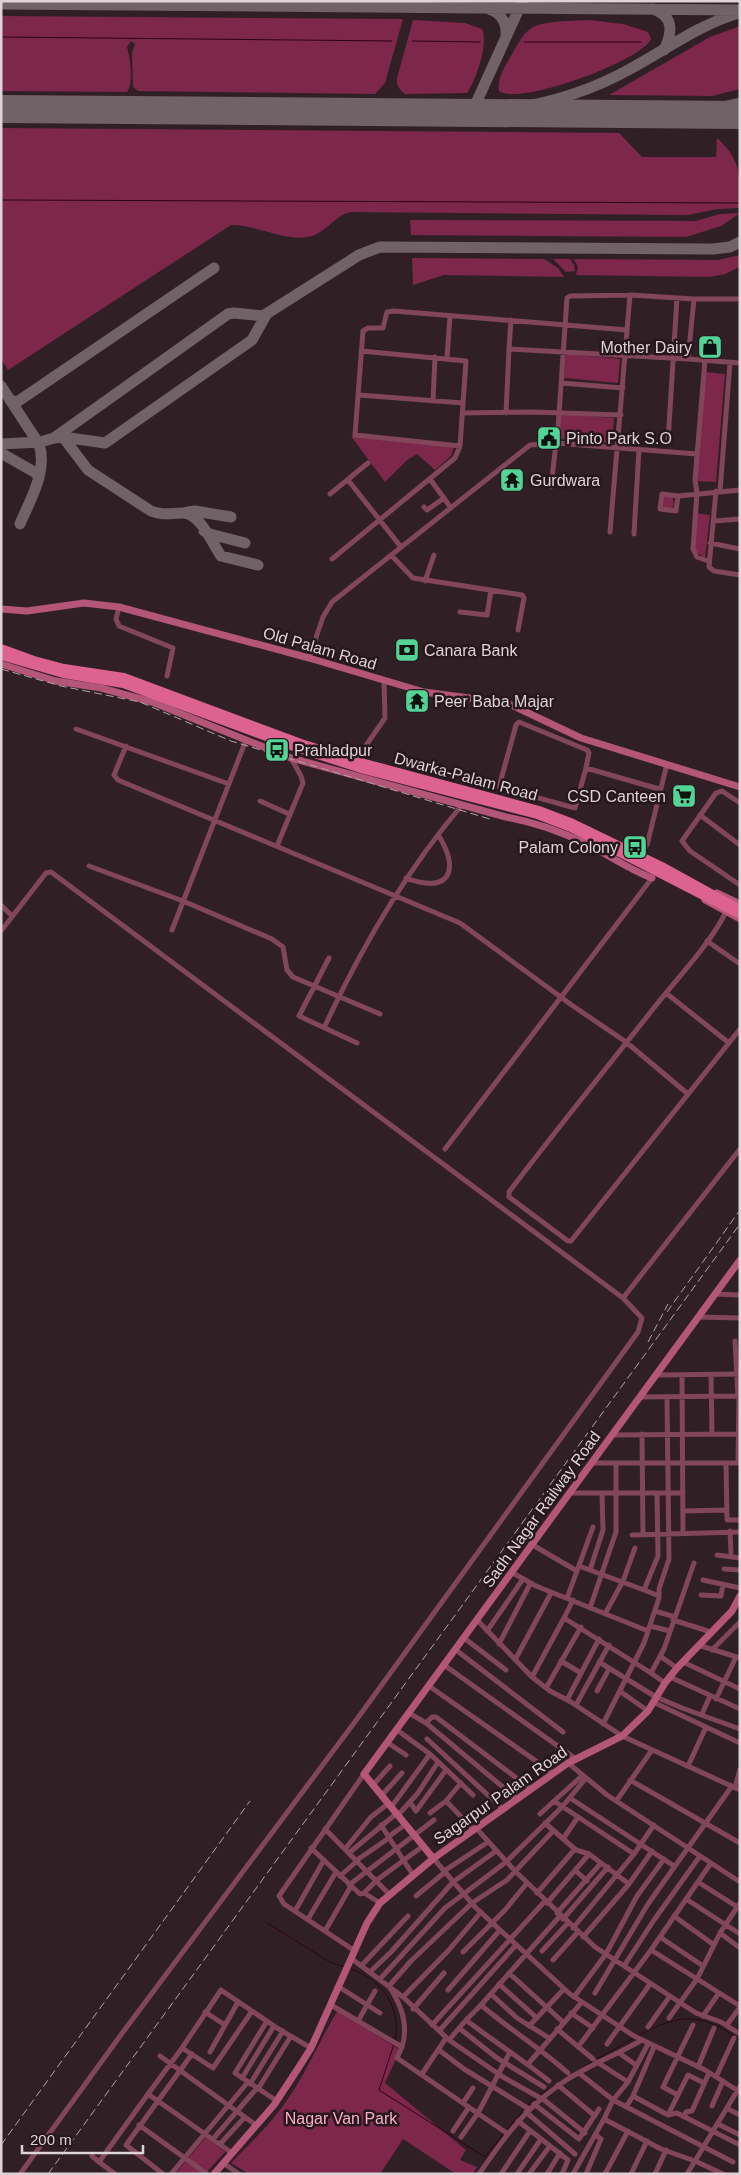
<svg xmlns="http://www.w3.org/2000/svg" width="741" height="2175" font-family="Helvetica,sans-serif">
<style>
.green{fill:#7d274a}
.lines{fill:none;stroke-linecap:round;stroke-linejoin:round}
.stream{stroke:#2f0216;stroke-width:1}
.taxiway{stroke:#706266;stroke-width:11}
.runway{stroke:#706266;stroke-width:28}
.street{stroke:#81465a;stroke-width:5}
.secondary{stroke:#b45678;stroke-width:7}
.primary{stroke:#dc628f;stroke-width:8}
.rail{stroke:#b0a4a8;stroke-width:1;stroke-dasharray:8 4;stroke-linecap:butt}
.labels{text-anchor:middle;stroke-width:5;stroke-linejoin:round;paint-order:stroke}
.poi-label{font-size:16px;fill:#ded3d6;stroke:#26171c;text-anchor:start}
.street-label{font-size:16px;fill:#ded3d6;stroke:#26171c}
.park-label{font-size:16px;fill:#faadc5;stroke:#26171c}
</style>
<rect width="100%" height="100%" fill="#302025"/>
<!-- green -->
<path class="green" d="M1,16l402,3 -18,64 -10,11 -237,-3 -5,-4 -1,-34 3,-9 -4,-3 -4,6c3,10 7,36 0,45l-126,-1z
M413,20l52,3 17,6c7,14 -6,51 -15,64l-62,1c-6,-4 -9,-10 -8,-16z
M589,20l34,4 25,8 3,7c-11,23 -133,67 -152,52 -2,-11 4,-21 9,-30 6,-10 13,-25 22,-32 12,-9 44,-8 59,-9z
M740,26v63l-28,7 -103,-1 101,-58z
M1,128l618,5 23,24h74l1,-19c24,22 23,36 23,70l-23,1 -29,6 -336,-3c-17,2 -26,22 -44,25 -25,4 -51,-12 -77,-12l-223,145 -7,-11z
M740,213l-19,13 -35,11 -275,-2 -1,-15 286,1 24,-7z
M740,255v12l-15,7 -15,3 -134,-2 2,-8 -4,-8 144,1z
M412,258l132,1 14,9 6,9 -120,-2 -31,10z
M553,259h17l4,6 1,6 -9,1z
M566,354l54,5 -2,24 -54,-5z
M705,372l20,2 -9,108 -20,-1z
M561,414l53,4 -2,23 -3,2 -50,-4z
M351,436l103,11 -3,9 -16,14 -18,-16 -10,6 -22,22z
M663,496h9l2,6 -1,6h-12z
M696,513l14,2 -5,43 -11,-8z
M338,2010l62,40 -15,33 81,67 -6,10 17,7 -4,7h-17l-53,-35 -23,35h-131l-18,-11c19,-20 41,-40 56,-63 20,-28 33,-61 51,-90z
M206,2137l19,15 -20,22h-30z"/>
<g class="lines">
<!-- stream -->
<path class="stream" d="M1,37l391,4
M412,41l68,1
M524,42h117
M1,200l739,3
M267,1923l63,39 15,5
M351,1969c31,10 51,39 44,71
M638,2036c41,-23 63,-24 102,4
M394,2044l-15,46 106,67 19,-24
M583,2067l51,-29
M539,2096l22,-15
M528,2105l8,-7
M507,2130l18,-22"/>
<!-- taxiway -->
<path class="taxiway" d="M1,4l739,6
M489,9c13,4 18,15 17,28
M653,9c22,7 19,25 11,41
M459,113l11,-5 7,-7 45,-99
M469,113c57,-3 111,-16 161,-44 35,-19 70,-45 109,-56
M664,115l41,-4 35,-8
M717,115l23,4
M1,386l38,58c9,27 -9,56 -19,80
M10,400l7,2 197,-134
M63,437l42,6 147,-103 14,-25
M54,438l9,-1 25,33 63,41c12,5 20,2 32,2 17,0 29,30 38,43l37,9
M1,444l39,-2 14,-4 174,-124 6,-1 29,3 96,-61 21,-8 333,2 17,-2 10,-5
M1,453l35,20 3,5
M187,512l8,-1 36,6
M204,531l6,3 35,9"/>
<!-- runway -->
<path class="runway" d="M1,109l739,6"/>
<!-- street -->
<path class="street" d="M694,299h46
M511,320l-2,29 179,10
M447,358l3,-42
M705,360l-10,120 2,13 -4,56 4,8 11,4
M561,383l62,5
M359,395l104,8
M433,401l2,-44
M463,413l70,-1 88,3
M506,413l3,-64
M668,441l9,-143
M557,443l10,-145 3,-2 60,-1
M460,446l-105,-11 8,-104 5,-3h15l4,-16 7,-1 233,19
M430,479l21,29
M348,480l53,67
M551,487l5,-44
M716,491l-7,76 5,4 26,4
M720,491l10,-128
M330,494l38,-31
M678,496l-2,15 -16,-2 2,-15 16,2 62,-6
M424,507l3,3 17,-12
M714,521l26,-2
M610,532l20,-237 64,4 -6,60 52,4
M634,534l5,-85
M710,543l30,6
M391,555l22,23 109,17 2,3 -6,32
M332,559l123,-101 5,-12 6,-85 -105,-10
M425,581l9,-26
M119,607l-3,12 3,7 54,22 -6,28
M460,612l27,3 4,-25
M309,658l14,-41 9,-15 198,-157 26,-2 141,11
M76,729l153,55
M126,746l-12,29 4,5 342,143 113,83 53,36 62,52
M356,760l29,-42 -1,-37
M586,768l3,-15 -2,-3 -68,-28 -3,3 -17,62 76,21 11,-40 73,21
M260,801l29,13
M740,803l-18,-12 -6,2 -34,48 8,10 50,34
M700,815l40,30
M647,845l20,-81
M277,846l26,-63 -2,-7 -10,-18
M89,866l94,35 89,38 11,8 4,23 6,7 87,37
M406,878c42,16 55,-6 33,-42
M1,905l11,11
M726,912c-18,35 -49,66 -73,97 -48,61 -97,121 -144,183v5l59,44h3l169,-212
M172,930l74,-190
M1,931l45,-58 5,-1 572,426 19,20 -4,14 -281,387 -234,313 -103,142
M707,941l33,23
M329,958l-30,58 58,27
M666,993l63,50
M324,1028c37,-80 81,-156 138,-223
M445,1149l207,-271
M714,1294l26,1
M623,1298l117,-149
M698,1317l42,1
M735,1341l3,55
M657,1375l83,-1
M711,1375l1,59
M682,1376l1,157
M640,1397l100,-1
M642,1434l1,101
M612,1435l128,-1
M591,1463h149
M726,1463l1,57h13
M738,1463l1,-67
M569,1493h114
M683,1511l43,-1
M730,1531l1,22
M632,1535l108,-3
M531,1544l46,27 16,-44
M717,1555l23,3
M579,1566l65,24 14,-34 -1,-63
M724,1569l16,1
M590,1570l13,-40 -1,-37
M511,1572l25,14 112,45
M703,1580l37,8
M644,1590l15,6
M701,1595l20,1 2,-12
M567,1598l10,-27
M590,1608l26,-76v-69
M655,1611l20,6
M605,1614l18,-33 12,-33
M564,1618l9,-18
M477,1620l55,57 18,14 21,11 51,34 118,54
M673,1620l38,12
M650,1626l20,5
M487,1631l36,-52
M464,1638l42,32
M499,1644l31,-60
M698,1645l42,13
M456,1650l107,82
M712,1650l28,-28
M660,1656l17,12
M515,1660l36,-67
M561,1661l20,12
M599,1662l57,35 26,11 58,21
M683,1662l57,27
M444,1665l132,94
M532,1677l32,-59 87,55
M670,1677l70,32
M665,1683l-14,-10 13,-24 30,-86
M429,1686l124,87
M546,1688l35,-61
M597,1691l12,-22
M621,1692l27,19
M716,1699l20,-42
M567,1700l32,-61
M653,1702l87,41
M576,1705l33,-60
M409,1713l17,10 90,75
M702,1714l8,-18
M426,1723l6,-6h4l95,72
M603,1724l41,-81 15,-45v-9l10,-30 -2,-162
M397,1730l33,24 43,41
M427,1739l75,69
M388,1743l18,12
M568,1763l39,32 133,87
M688,1766l18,-39
M630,1780l110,63
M373,1785l17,-19
M735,1788l5,-19
M382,1795l20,-22
M570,1798l104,68
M617,1800l35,-50
M446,1801l27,28
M410,1802l6,9 30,-41
M392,1806l38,-52
M430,1813l16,-12 15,-18
M540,1814l14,-13
M398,1815l20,-22 20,-31
M545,1823l31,27 13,4 40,30 -46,53
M381,1825l32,50
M476,1828l40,44 79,75 101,66 25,9 19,12
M325,1829l65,66
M388,1837l18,-13
M563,1839l15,-22
M311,1848l49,46 4,-1 16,10
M345,1849l26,-32 18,-14
M349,1853l48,-40
M634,1854l20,-29
M433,1858l42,49 95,87 64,42 71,34 35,22
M357,1860l32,-22
M444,1871l44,-29
M576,1871l11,10
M340,1876l17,-15
M698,1882l41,26
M629,1884l23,-33
M349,1885l85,-65
M364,1893l13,-13 46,-34
M537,1893l38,-44
M416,1896l29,-24
M686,1899l54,35
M547,1903l42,-49
M295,1911l29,-51
M557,1913l44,-50
M674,1916l40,29
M308,1919l28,-47
M563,1919l45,-52
M573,1928l61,-74 -80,-53 29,-26
M325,1931l26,-45
M720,1933l20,15
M660,1937l43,29
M651,1950l89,56
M355,1951l-71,-47 -5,-8 85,-122
M542,1951l26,-28
M463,1952l42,-42 22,-27
M352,1959l51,38 45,-46 33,-39
M553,1960l25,-28
M361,1966l47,-50
M624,1966l30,-46 46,-64
M370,1972l21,-20 62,-70 43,-31
M509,1973l54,49
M380,1979l65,-71 61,-46 56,-55 24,-29
M499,1984l38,34
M339,1987l41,26
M448,1990l52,-60
M595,1993l53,-89 84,-118
M491,1994l26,24 32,20
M403,1997l46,43 17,-20c27,21 56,39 83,61
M574,1997l32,-43 31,-58 27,-37
M331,2005l71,42 -5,11 111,76
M481,2005l79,-89
M413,2009l31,-36
M205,2012l20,13
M571,2013l22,15
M703,2016l16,-23
M669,2018l28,-39 23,-46 20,-30
M466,2020l15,-15c28,24 59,43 87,68
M267,2021l-32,52 42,28
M358,2021l17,-30
M432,2025l113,-124
M727,2025l13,-18
M529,2026l35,-37
M648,2027l22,-31
M459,2028l38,30 47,29
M557,2029l36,30
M439,2031l77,-86
M449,2040l54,37 39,22
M607,2044l43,-60
M402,2047c7,-22 -1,-43 -13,-61l22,-25 61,-58 35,-23 46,-49
M578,2047l73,-97 60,-87
M182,2048l31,20 39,-57
M439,2050l25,19 65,40
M210,2052l28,-50
M619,2053l17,12
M160,2056l96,69
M597,2062l31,20
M528,2064l54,-62
M698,2067l16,-39
M579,2073l34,27 120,62
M422,2074l24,-36
M716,2077l18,-39
M242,2078l32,-52
M250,2084l33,-53
M558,2085l37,31
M258,2089l33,-53
M148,2094l34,-46 39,-58 56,38 34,20
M678,2095l-15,-8 30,-62
M633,2096l21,-49
M543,2099l42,34
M463,2103l10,-15
M534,2104l45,35 20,-30
M712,2106l11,-25
M626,2107l7,-11 35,19 9,-2 63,32
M728,2109l12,6
M526,2112l49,42
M668,2115l20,-40 16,8
M684,2117l2,-5 6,-1 17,-38
M604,2119l9,-19 15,-18 20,-38
M518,2121l50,39 -6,14
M718,2124l22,11
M139,2125l68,49
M453,2131l16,-24
M461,2137l17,-24 32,-61
M213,2139l44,-51
M220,2144l25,-27
M92,2156l7,6
M223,2163l16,11
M115,2174l-16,-12 49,-68 84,59
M163,2174l-37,-29 66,-91
M171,2174l77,-92
M479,2174c22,-32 44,-63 76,-86 26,-20 58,-31 87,-48
M501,2174l29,-43
M517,2174l24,-35
M529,2174l21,-28
M547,2174l13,-21
M573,2174l31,-55 57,30 34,12 45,-75
M586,2174l15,-35 -5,-4
M605,2174l23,-43
M631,2174l16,-33
M655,2174l11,-24
M687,2174l8,-13 28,13"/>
<!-- secondary -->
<path class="secondary" d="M1,609l26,2 57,-8 35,4 190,51 115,34 83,11 74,35 159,49
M1,664l55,17 45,7 51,14 139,56 215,59c28,5 54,14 81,27 22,11 41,25 65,34
M717,893l23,11
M705,900l35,19
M433,1858l-69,-84 376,-514
M214,2174l60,-69 25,-38 12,-19 56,-125 13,-20 54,-45 134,-95 54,-27 26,-25 17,-28 12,-15 55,-57 8,-15"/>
<!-- primary -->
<path class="primary" d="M1,648l33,12 30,8 60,9 177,66 64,20 174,47 34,13 89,43 78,43
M1,656l62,18 60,10 176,65 65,21 173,45 34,13 169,87"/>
<!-- rail -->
<path class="rail" d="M1,669l60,17 79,16 91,39 262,79
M667,1312l73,-102
M648,1342l20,-38
M1,2145l249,-344
M48,2174l692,-950"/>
</g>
<!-- icons -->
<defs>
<symbol id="shop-square" viewBox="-11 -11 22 22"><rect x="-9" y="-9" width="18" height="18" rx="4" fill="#53d396" stroke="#26171c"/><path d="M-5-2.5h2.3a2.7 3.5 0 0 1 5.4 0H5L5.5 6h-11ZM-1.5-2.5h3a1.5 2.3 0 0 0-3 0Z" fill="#111"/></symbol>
<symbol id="civic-square" viewBox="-11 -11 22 22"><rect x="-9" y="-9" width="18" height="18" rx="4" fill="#53d396" stroke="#26171c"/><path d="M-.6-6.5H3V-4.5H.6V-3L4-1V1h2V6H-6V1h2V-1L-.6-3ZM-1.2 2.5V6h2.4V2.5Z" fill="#111"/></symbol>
<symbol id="temple-square" viewBox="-11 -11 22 22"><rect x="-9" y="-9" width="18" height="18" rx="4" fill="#53d396" stroke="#26171c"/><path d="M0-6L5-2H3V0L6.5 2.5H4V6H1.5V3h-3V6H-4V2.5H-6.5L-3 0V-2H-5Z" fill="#111"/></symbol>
<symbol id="bank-square" viewBox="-11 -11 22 22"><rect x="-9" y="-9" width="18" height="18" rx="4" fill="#53d396" stroke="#26171c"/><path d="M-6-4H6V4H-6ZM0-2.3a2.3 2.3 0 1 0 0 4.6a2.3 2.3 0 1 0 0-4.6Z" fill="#111"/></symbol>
<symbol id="bus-square" viewBox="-11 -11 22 22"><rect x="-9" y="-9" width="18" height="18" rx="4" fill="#53d396" stroke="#26171c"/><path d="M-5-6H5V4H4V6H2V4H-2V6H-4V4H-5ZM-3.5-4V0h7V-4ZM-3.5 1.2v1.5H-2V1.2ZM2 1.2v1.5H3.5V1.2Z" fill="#111"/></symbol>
<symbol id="supermarket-square" viewBox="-11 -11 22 22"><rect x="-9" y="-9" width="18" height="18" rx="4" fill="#53d396" stroke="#26171c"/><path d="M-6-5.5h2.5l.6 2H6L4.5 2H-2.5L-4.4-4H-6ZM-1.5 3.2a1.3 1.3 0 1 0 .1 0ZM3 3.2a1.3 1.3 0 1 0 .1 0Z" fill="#111"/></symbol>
</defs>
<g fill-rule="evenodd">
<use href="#shop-square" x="696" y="333" width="28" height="28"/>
<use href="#civic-square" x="535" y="424" width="28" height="28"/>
<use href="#temple-square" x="498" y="466" width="28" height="28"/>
<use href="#bank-square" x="393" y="636" width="28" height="28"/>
<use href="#temple-square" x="403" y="687" width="28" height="28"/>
<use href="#bus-square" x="263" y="736" width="28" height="28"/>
<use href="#supermarket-square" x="670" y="782" width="28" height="28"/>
<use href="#bus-square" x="621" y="833" width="28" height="28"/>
</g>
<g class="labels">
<!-- poi labels -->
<g class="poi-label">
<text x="692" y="353" text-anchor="end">Mother Dairy</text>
<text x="566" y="444">Pinto Park S.O</text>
<text x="530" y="486">Gurdwara</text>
<text x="424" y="656">Canara Bank</text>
<text x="434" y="707">Peer Baba Majar</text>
<text x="294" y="756">Prahladpur</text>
<text x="666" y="802" text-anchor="end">CSD Canteen</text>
<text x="618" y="853" text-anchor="end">Palam Colony</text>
</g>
<!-- street labels -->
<g class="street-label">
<text transform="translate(320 648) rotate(16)" y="6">Old Palam Road</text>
<text transform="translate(466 776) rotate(15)" y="6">Dwarka-Palam Road</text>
<text transform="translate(541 1509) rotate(-54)" y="6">Sadh Nagar Railway Road</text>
<text transform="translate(500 1795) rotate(-35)" y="6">Sagarpur Palam Road</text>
</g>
<!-- park labels -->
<g class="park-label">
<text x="341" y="2124">Nagar Van Park</text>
</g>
</g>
<!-- border -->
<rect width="741" height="2175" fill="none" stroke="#ded3d6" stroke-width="5"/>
<!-- scale -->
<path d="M22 2145v8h121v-8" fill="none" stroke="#ded3d6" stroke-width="2.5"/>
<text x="30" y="2145" font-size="15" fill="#ded3d6" stroke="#26171c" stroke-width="4" paint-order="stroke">200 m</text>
</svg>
